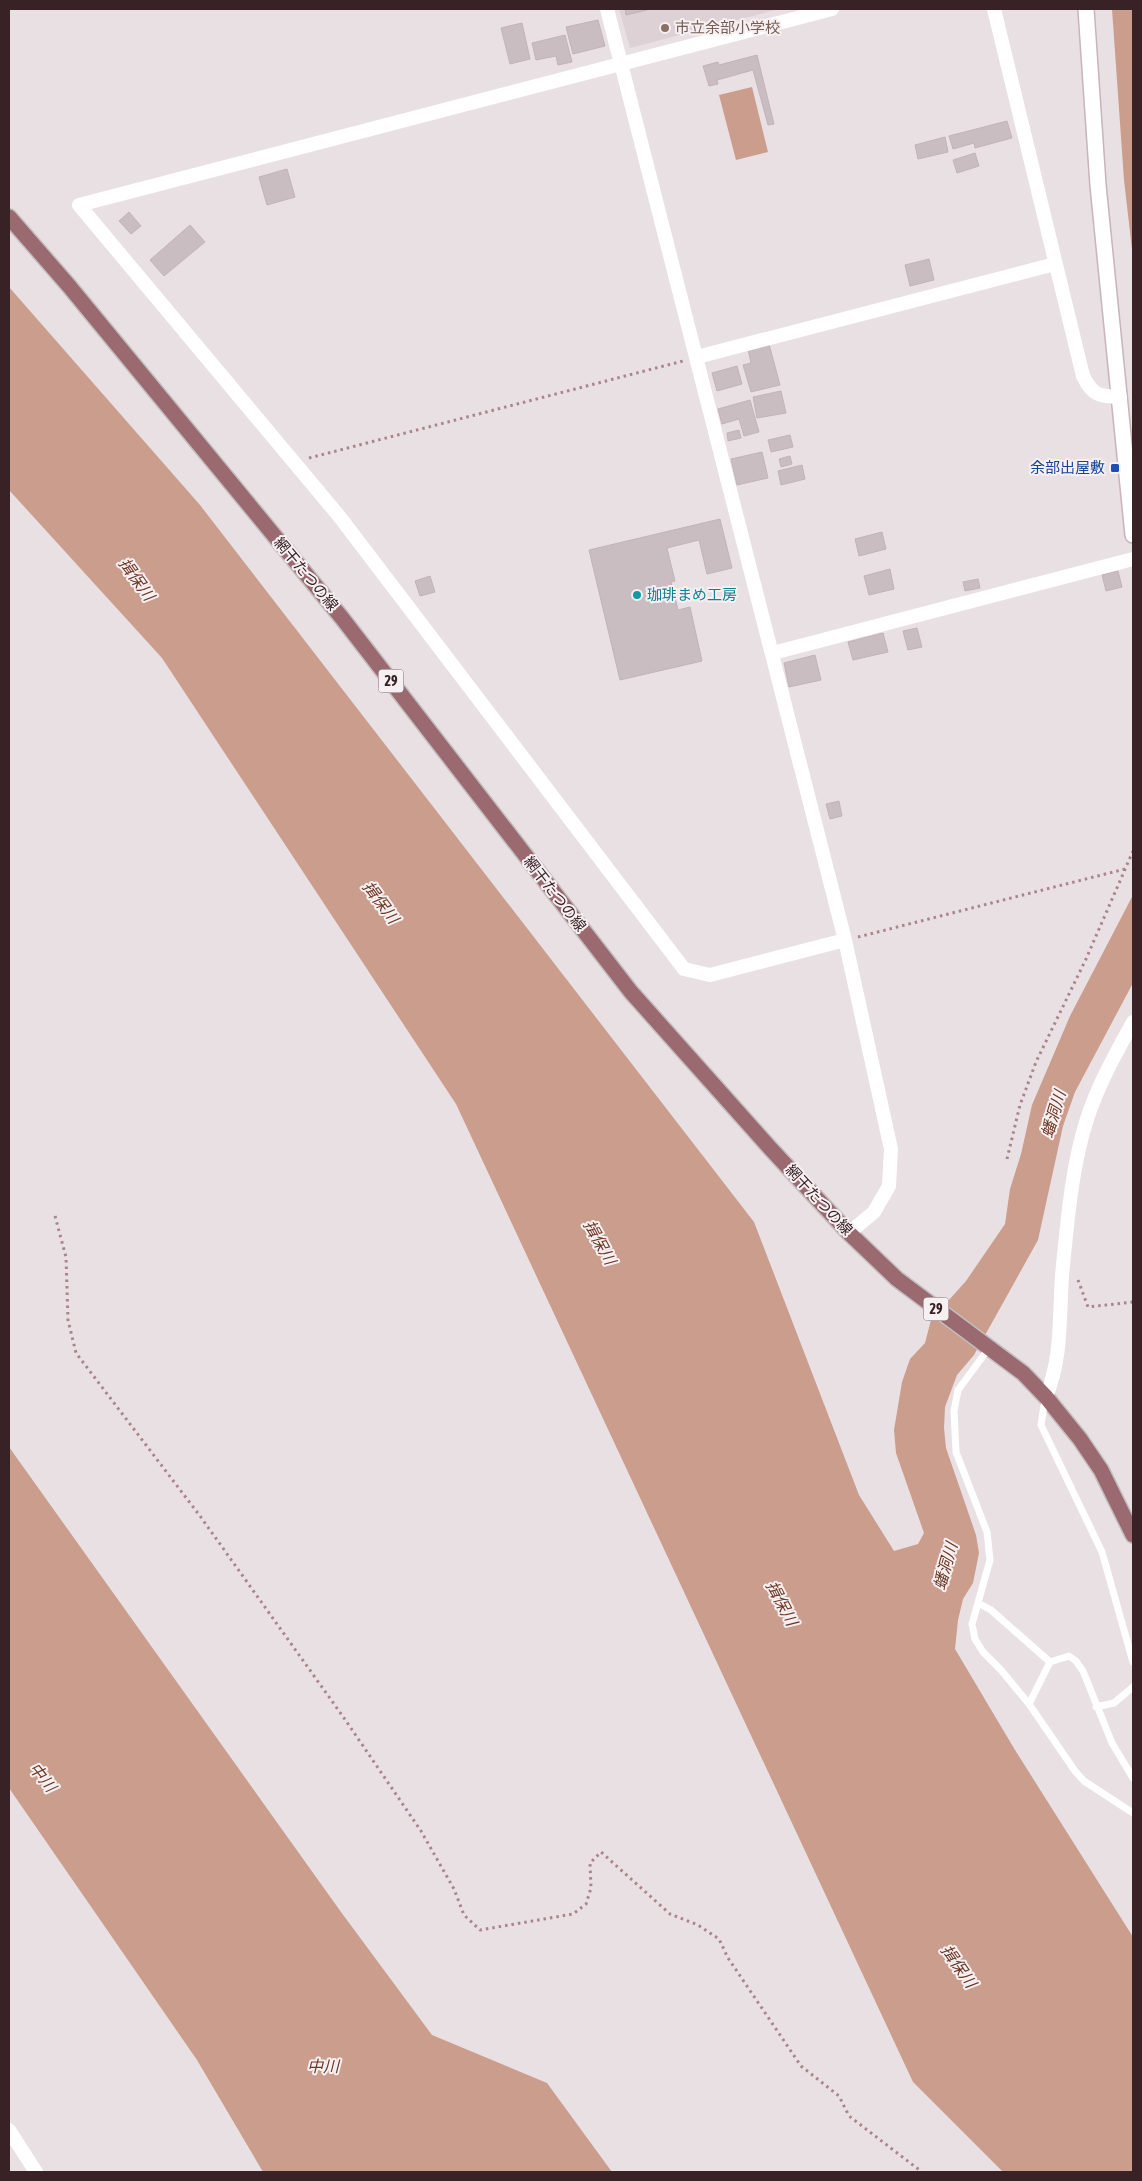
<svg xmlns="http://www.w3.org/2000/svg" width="1142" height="2181" font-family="'Asap Condensed','Noto Sans JP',sans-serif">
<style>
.built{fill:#ddd1d5}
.water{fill:#ca9d8d}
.building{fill:#cabdc1;stroke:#c2b3b8}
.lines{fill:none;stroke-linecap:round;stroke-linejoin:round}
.secondary-casing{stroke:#c8b4b9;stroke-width:18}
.primary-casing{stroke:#c3bdbe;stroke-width:18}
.path{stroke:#aa838b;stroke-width:3;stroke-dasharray:2.5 4;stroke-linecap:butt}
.lane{stroke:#fff;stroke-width:7}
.street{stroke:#fff;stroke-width:14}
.secondary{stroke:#fff;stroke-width:15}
.primary{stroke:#9b6970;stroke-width:15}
.education-dot{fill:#8d6e63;stroke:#f6f0f3;stroke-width:2}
.transit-dot{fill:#1a4fb4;stroke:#f6f0f3;stroke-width:2}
.culture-dot{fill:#0f9aa8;stroke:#f6f0f3;stroke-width:2}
.labels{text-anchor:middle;stroke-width:4;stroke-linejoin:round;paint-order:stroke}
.shield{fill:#f6f0f3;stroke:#716064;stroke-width:1}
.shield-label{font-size:14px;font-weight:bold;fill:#382226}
.education-label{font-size:15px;fill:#785e54;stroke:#f6f0f3;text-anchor:start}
.transit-label{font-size:15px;fill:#164399;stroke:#f6f0f3;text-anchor:end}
.street-label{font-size:15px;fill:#382226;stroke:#f6f0f3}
.culture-label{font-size:15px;fill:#0d838f;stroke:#f6f0f3;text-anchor:start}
.water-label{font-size:16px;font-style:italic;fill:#6e3723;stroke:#f6f0f3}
</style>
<rect width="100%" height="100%" fill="#e9e0e3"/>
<!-- built -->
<path class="built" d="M619,9h160l-149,39z"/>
<!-- water -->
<path class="water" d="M1112,9h21v249l-9,-78z
M752,87l16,65 -32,8 -17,-65z
M9,287l191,218 554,717 105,273 35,56 24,-7 6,-11 -28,-80 -2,-23 8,-48 8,-23 15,-16 6,-23 35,-39 39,-57 5,-35 11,-35 11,-49 38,-89 63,-121v88l-58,109 -12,34 -25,114 -64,115 -17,20 -12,32 -1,21 2,20 30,87 3,18 -6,30 -10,16 -5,21 -3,29 60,101 118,187v235h-130l-90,-90 -457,-978 -294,-446 -153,-168z
M9,1447l332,465 91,123 115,48 65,89h-349l-66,-112 -188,-272z"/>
<!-- building -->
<path class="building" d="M625,9h21l1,1 -21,5z
M598,20l7,26 -32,8 -7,-27z
M522,23l8,36 -20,5 -9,-36z
M565,35l7,27 -14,3 -2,-9 -20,4 -4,-17z
M757,55l17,69 -6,1 -15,-55 -36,10 1,4 -9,2 -6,-20 15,-4 1,3z
M1007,121l5,17 -37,10 -1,-5 -21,6 -4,-13z
M945,137l3,15 -30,7 -3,-14z
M975,153l4,13 -22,7 -4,-13z
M287,169l8,28 -28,8 -8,-28z
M129,212l12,14 -10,8 -12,-13z
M190,225l15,17 -41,34 -14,-16z
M929,259l5,21 -24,6 -5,-21z
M769,344l11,41 -29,7 -8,-27 8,-2 -3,-14z
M737,366l5,18 -25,7 -5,-18z
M781,391l5,22 -29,5 -4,-21z
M750,400l9,32 -15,4 -5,-17 -17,5 -4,-15z
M739,430l2,8 -13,3 -1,-8z
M790,435l3,12 -22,5 -3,-12z
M762,452l6,26 -31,7 -6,-26z
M790,456l2,8 -11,3 -2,-8z
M802,465l3,14 -24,6 -3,-14z
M720,519l12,49 -25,6 -8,-34 -32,8 8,33 -4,1 7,28 12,-3 12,54 -82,19 -31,-130z
M882,532l4,17 -27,7 -4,-17z
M890,569l4,20 -25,6 -5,-19z
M1118,571l4,16 -16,4 -4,-16z
M430,576l5,16 -15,4 -5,-15z
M978,579l2,9 -15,3 -2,-9z
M917,628l5,19 -14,3 -5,-19z
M883,633l5,19 -35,8 -5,-18z
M815,655l6,25 -32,7 -5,-24z
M839,801l3,15 -12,3 -4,-15z"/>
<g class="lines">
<defs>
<path id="secondary" d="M1086,9l12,176 35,350"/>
<path id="primary" d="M9,217l60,69 273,332 289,374 139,156 79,85 48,46 126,94 23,24 34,42 21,31 32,65"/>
</defs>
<!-- secondary casing -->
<use href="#secondary" class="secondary-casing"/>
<!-- primary casing -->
<use href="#primary" class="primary-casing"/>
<!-- path -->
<path class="path" d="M309,458l374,-97
M858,937l267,-68
M1007,1159l13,-54 16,-43 50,-103 47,-108
M55,1216l11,41 2,63 8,33 124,163 144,202 77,113 33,58 10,26 16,15 93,-16 13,-10 5,-16 -1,-25 11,-11 69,62 28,11 21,14 9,19 73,108 38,30 10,20 73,56
M1078,1280l10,27 45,-5"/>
<!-- lane -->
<path class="lane" d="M989,1348l-31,42 -4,21 2,41 31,80 3,28 -18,64 3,15 8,13 18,18 28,34 46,67 9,10 49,32
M1045,1399l-4,26 61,127 31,110
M978,1603l13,7 59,52 19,-6 7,5 7,10 29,72 21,35
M1029,1704l21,-42
M1096,1707l18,-4 19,-16"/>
<!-- street -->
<path class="street" d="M607,9l238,931 46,209 -2,37 -15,26 -25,21
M832,9l-753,196 260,311 345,453 26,6 135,-35
M994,9l89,367c10,20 16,20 37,21
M697,357l358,-93
M773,653l360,-94
M1046,1397c18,-45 12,-84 17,-132 5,-49 9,-99 24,-146 11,-34 29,-66 46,-97
M9,2130l27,42"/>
<!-- secondary -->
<use href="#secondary" class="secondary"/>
<!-- primary -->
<use href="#primary" class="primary"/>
</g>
<!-- markers -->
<circle class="education-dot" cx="665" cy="28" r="5"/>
<rect class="transit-dot" x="1110" y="463" width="10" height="10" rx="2.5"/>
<circle class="culture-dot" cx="637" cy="595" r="5"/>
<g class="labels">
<!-- shield labels -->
<g class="shield">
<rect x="378.5" y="669.5" width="25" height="23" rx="4"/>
<rect x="923.5" y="1297.5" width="25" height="23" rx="4"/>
</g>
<g class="shield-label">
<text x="391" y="686">29</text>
<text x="936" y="1314">29</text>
</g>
<!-- education labels -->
<g class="education-label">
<text x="675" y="33">市立余部小学校</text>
</g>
<!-- transit labels -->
<g class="transit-label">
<text x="1105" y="473">余部出屋敷</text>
</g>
<!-- street labels -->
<g class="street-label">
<text transform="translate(306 574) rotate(50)" y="5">網干たつの線</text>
<text transform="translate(555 894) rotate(52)" y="5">網干たつの線</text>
<text transform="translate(819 1200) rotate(47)" y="5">網干たつの線</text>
</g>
<!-- culture labels -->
<g class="culture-label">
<text x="647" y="600">珈琲まめ工房</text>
</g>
<!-- water labels -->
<g class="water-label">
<text transform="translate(137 579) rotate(54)" y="6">揖保川</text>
<text transform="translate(381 902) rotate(53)" y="6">揖保川</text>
<text transform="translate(1053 1114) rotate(-73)" y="6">蟠洞川</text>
<text transform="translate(600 1242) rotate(61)" y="6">揖保川</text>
<text transform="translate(945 1566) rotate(-74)" y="6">蟠洞川</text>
<text transform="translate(782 1603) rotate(62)" y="6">揖保川</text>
<text transform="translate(43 1777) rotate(51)" y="6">中川</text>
<text transform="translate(959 1966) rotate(55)" y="6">揖保川</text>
<text x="323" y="2072">中川</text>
</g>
</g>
<!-- border -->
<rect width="1142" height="2181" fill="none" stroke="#382226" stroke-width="20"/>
</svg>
